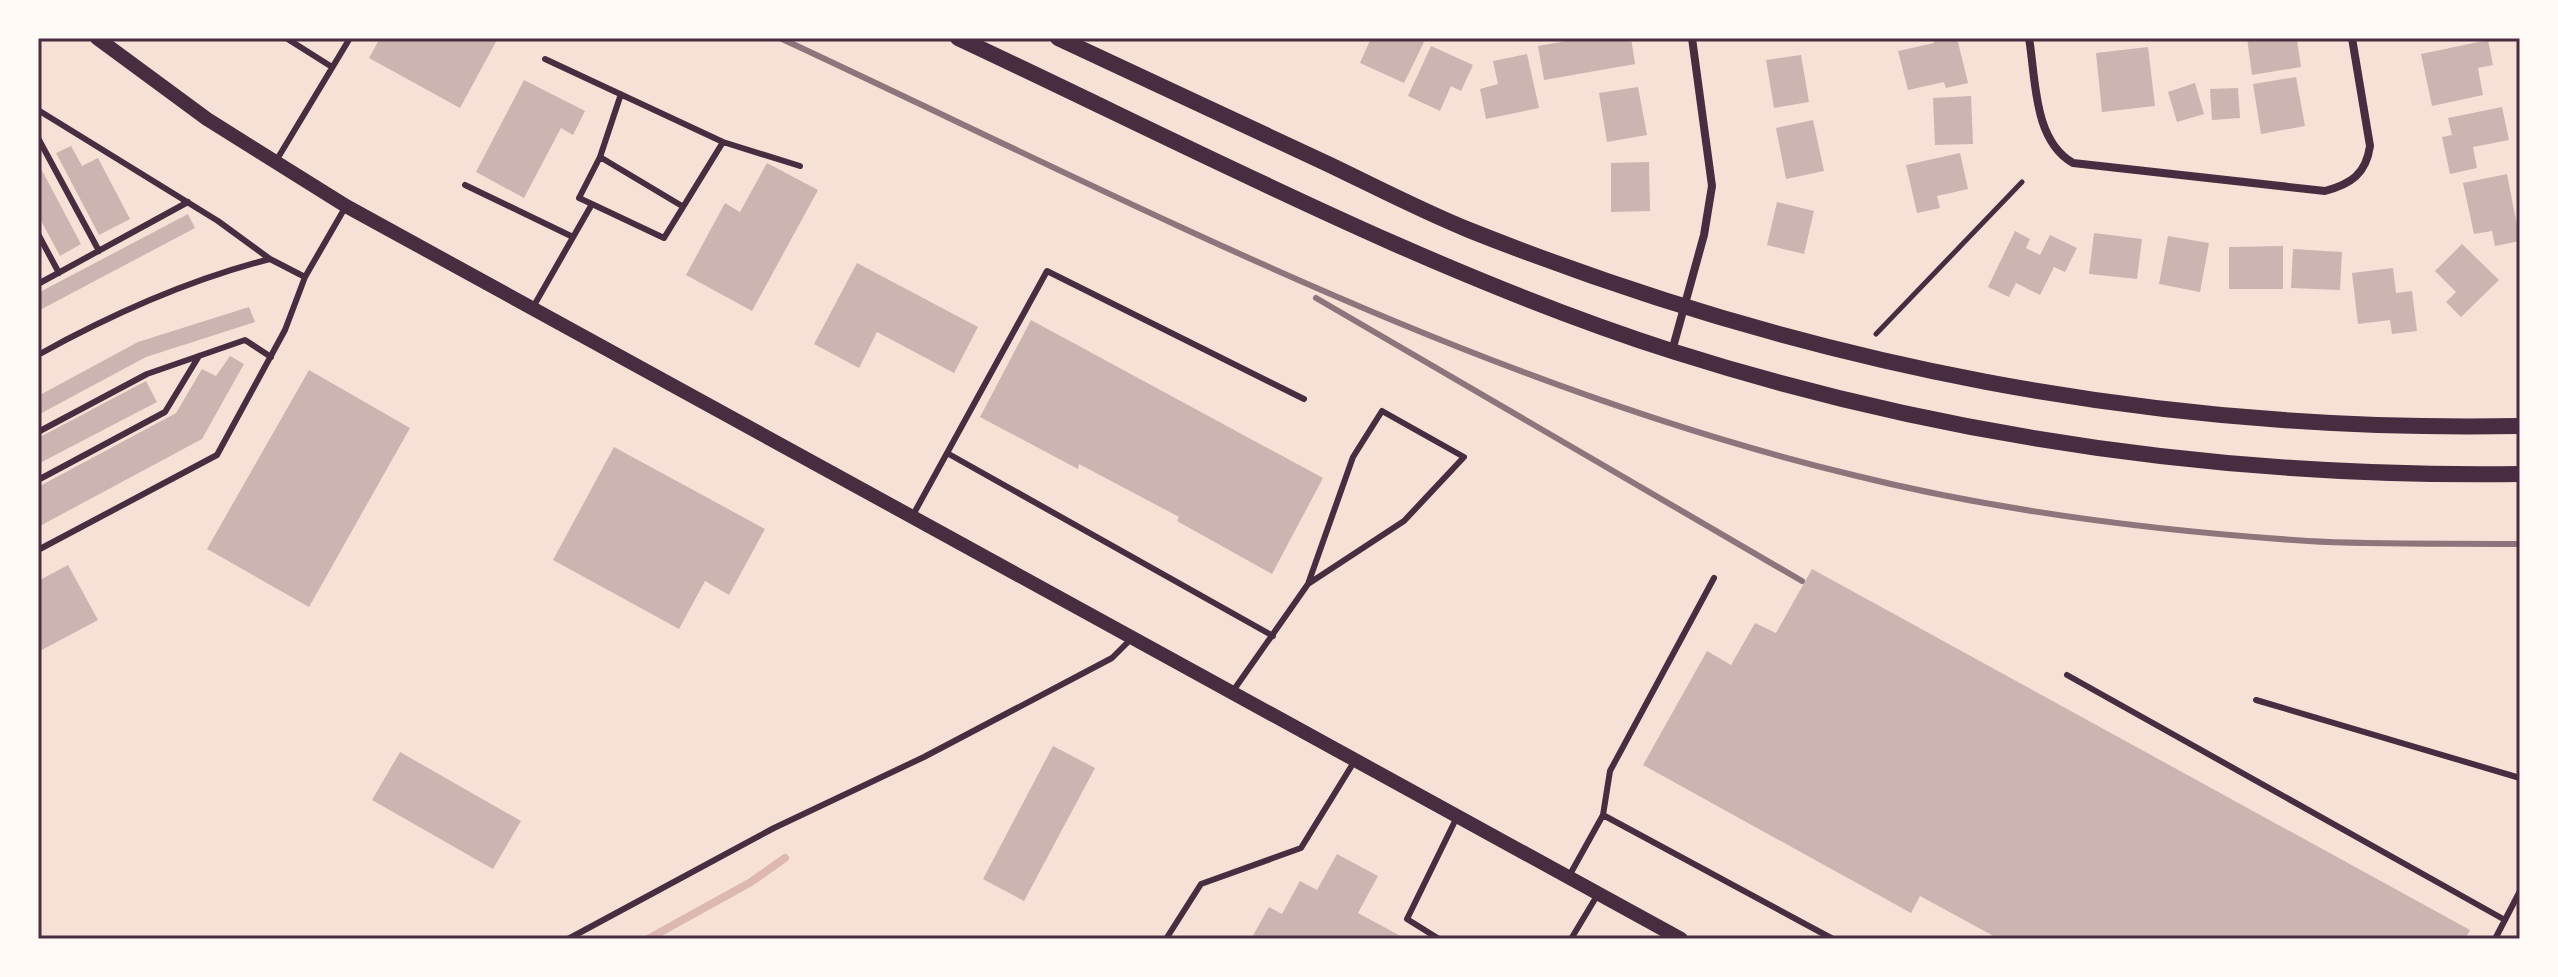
<svg xmlns="http://www.w3.org/2000/svg" width="2558" height="977" font-family="'Space Grotesk',sans-serif">
<style>
.lines{fill:none;stroke-linecap:round;stroke-linejoin:round}
.stream{stroke:#dcb8b0;stroke-width:8}
.building{fill:#ccb4b1}
.path{stroke:#4a2c40;stroke-width:5}
.service{stroke:#4a2c40;stroke-width:6}
.minor{stroke:#4a2c40;stroke-width:8}
.tertiary{stroke:#4a2c40;stroke-width:14}
.secondary{stroke:#4a2c40;stroke-width:16}
.rail{stroke:#8f747c;stroke-width:6}
.neatline{fill:none;stroke:#4a2c40;stroke-width:3}
</style>
<rect width="100%" height="100%" fill="#f7e1d7"/>
<g class="lines">
<!-- stream -->
<path class="stream" d="M648,939l103,-57 34,-24"/>
</g>
<!-- building -->
<path class="building" d="M380,38h118l-38,70 -91,-50z
M1371,38h45l8,4 -20,41 -44,-20z
M1583,38h48l4,26 -91,16 -6,-34z
M1933,38h24l11,45 -22,5 -2,-6 -36,8 -10,-39 36,-8z
M2247,38l50,2 4,27 -49,8z
M2488,40l5,25 -15,3 5,27 -51,11 -11,-52z
M1431,46l42,19 -12,26 -10,-5 -11,25 -32,-15z
M2148,47l7,59 -53,6 -6,-59z
M1527,54l12,54 -53,11 -6,-30 18,-5 -5,-23z
M1801,55l8,47 -35,6 -8,-48z
M2296,77l9,49 -44,8 -8,-50z
M524,80l61,31 -12,24 -12,-7 -37,70 -48,-26z
M2195,83l9,31 -27,8 -9,-30z
M1638,87l9,48 -40,7 -8,-49z
M2238,88l2,30 -28,2 -2,-31z
M1971,96l2,48 -38,1 -2,-47z
M2502,107l7,33 -36,7 4,21 -27,6 -8,-37 10,-2 -4,-17z
M1813,120l11,51 -38,8 -10,-51z
M71,146l11,20 16,-8 32,61 -31,16 -43,-82z
M1960,153l8,36 -31,7 3,12 -23,5 -11,-48z
M1649,162l1,49 -39,1v-49z
M38,163l43,81 -21,12 -22,-41z
M767,163l51,27 -66,121 -66,-36 39,-72 15,9z
M2507,174l13,67 -25,5 -3,-15 -18,3 -11,-51z
M1777,202l37,9 -10,43 -37,-9z
M188,214l7,14 -157,83v-18z
M2015,231l15,8 -4,9 14,7 10,-20 27,13 -12,24 -11,-5 -14,28 -24,-12 -7,14 -21,-10z
M2094,233l48,6 -5,40 -48,-5z
M2168,236l41,7 -9,49 -41,-8z
M2462,244l37,36 -38,37 -15,-15 10,-10 -21,-21z
M2283,246v43h-54v-42z
M2293,249l49,3 -2,38 -49,-2z
M857,263l121,64 -24,46 -77,-41 -18,36 -45,-24z
M2393,268l3,25 16,-2 5,40 -25,3 -2,-14 -32,4 -6,-51z
M249,307l6,15 -109,35 -108,58v-19l100,-54z
M1031,320l292,158 -51,96 -95,-53 2,-4 -100,-53 -1,5 -98,-52z
M230,356l14,8 -42,75 -164,88v-40l138,-74 26,-44 14,7z
M309,370l101,58 -101,179 -102,-58z
M146,381l11,21 -119,62v-26z
M614,447l151,82 -36,66 -24,-14 -26,48 -126,-69z
M68,565l30,55 -60,32v-71z
M1812,569l658,361 -5,9h-466l-79,-43 -9,17 -268,-148 64,-114 24,14 24,-42 21,10z
M1053,746l42,22 -71,133 -41,-22z
M400,752l121,69 -28,48 -121,-69z
M1337,854l41,22 -20,37 48,26h-155l18,-32 13,7 18,-33 17,9z"/>
<g class="lines">
<!-- path -->
<path class="path" d="M1876,334l146,-152"/>
<!-- service -->
<path class="service" d="M286,38l46,29
M38,110l180,111 52,38
M38,138l61,113
M723,142l77,24
M600,157l21,-63
M276,161l74,-123
M465,185l108,52
M592,204l-13,-6 21,-41 82,49
M38,234l21,39
M38,284l150,-82
M532,309l60,-105 72,34 59,-96 -178,-83
M38,355c74,-41 150,-75 232,-96l35,18
M38,432l109,-58 98,-34 26,17
M947,453l326,183
M38,480l127,-68 34,-56
M913,515l134,-244 257,128
M38,550l179,-95 68,-125 20,-53 41,-71
M2067,675l438,245
M1233,691l75,-107 96,-63 60,-64 -82,-46 -29,46 -45,127
M2256,700l264,78
M1603,815l230,124
M1568,878l35,-63 7,-44 104,-193
M568,939l206,-111 150,-71 188,-99 19,-19
M1166,939l35,-55 100,-36 53,-86
M1439,939l-32,-20 50,-102
M1571,939l27,-45
M2495,939l25,-48"/>
<!-- minor -->
<path class="minor" d="M2029,38c7,41 4,102 44,125l252,28c26,-7 41,-17 45,-45l-18,-108
M1672,351l32,-116 8,-49 -20,-148"/>
<!-- tertiary -->
<path class="tertiary" d="M97,38l110,81 139,87 1335,733"/>
<!-- secondary -->
<path class="secondary" d="M958,38c233,109 473,236 717,314 274,87 558,126 845,122
M1058,38c91,42 181,85 272,127 46,22 92,46 139,65 342,136 683,203 1051,196"/>
<!-- rail -->
<path class="rail" d="M780,38c350,163 696,346 1073,437 148,37 303,56 455,66 70,4 142,2 212,3
M1316,298l486,283"/>
</g>
<!-- border -->
<rect width="2558" height="977" fill="none" stroke="#fffaf5" stroke-width="80"/>
<rect x="40" y="40" width="2478" height="897" class="neatline"/>
</svg>
